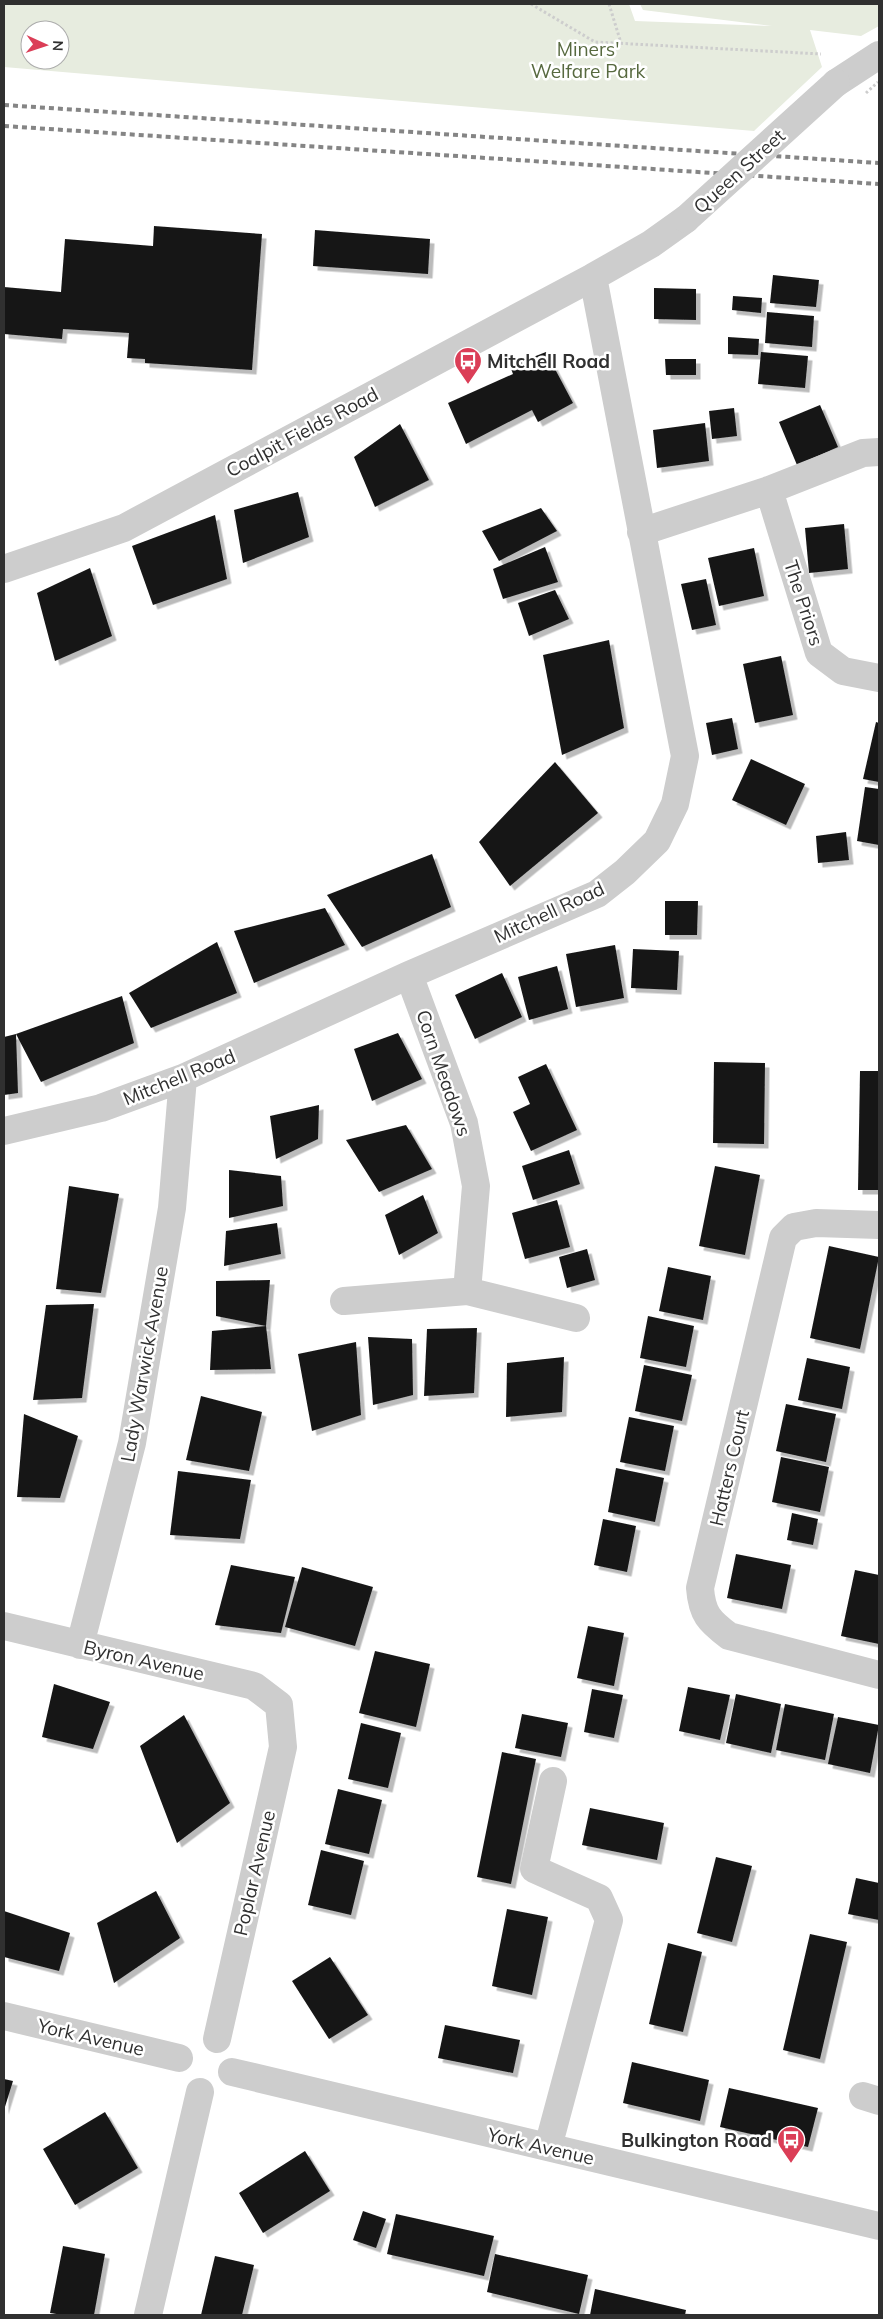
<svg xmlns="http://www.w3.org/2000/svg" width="883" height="2319" font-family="Mulish,sans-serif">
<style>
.green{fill:#e7ecdf;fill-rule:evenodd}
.building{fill:#171717;filter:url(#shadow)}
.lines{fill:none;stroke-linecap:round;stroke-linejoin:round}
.path{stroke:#cdcdcd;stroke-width:3;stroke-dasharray:2.5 2.5;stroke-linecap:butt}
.minor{stroke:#cdcdcd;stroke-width:28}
.rail{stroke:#858585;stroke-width:4;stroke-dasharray:5 4;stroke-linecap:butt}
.path-bridge{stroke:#cdcdcd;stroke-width:3;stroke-dasharray:2.5 2.5;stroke-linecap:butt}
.minor-bridge{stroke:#cdcdcd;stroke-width:28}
.labels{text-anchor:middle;stroke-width:5;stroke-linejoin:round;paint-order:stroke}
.park-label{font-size:19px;fill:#57693f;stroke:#fff}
.street-label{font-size:19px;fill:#303030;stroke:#fff}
.poi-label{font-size:19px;font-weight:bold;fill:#303030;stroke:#fff;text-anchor:start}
</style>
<defs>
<filter id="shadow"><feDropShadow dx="4.5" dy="4.5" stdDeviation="0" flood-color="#0004"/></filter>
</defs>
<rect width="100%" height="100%" fill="#fff"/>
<!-- green -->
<path class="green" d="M4,4h625l6,17 137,5 -129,-16 -3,-6h239v22l-18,10 -51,-6 12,37 -68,64 -750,-64zM30,30h30v30h-30z"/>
<!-- building -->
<path class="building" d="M154,226l108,8 -10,136 -107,-7v-4l-18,-1 2,-25 -66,-4 -1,10 -58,-5v-47l57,5 4,-53 88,7z
M315,230l115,9 -2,35 -115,-8z
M773,275l46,5 -3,27 -46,-4z
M654,288l42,1v31l-42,-1z
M733,296l29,2 -1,15 -29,-3z
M767,312l47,4 -2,31 -47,-4z
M728,337l31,2 -1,16 -30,-1z
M546,352l27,51 -35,19 -6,-12 -66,34 -18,-41 65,-29 -3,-8z
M761,352l47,4 -3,32 -47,-4z
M665,359h31v16h-30z
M820,405l18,42 -41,18 -18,-43z
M734,408l3,28 -25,3 -3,-28z
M705,423l4,38 -52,7 -4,-38z
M400,424l29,56 -54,27 -21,-50z
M298,492l11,45 -66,26 -9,-53z
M541,508l16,23 -58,30 -17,-30z
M215,515l12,64 -74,26 -21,-59z
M844,524l4,45 -39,4 -4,-45z
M545,547l13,35 -55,17 -10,-30z
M754,548l10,48 -45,10 -11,-48z
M90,568l22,68 -57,25 -18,-68z
M706,579l10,46 -24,5 -11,-46z
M555,590l14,29 -40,17 -11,-33z
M609,640l15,88 -62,27 -19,-100z
M781,656l12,59 -38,8 -12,-59z
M732,718l6,31 -26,6 -6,-32z
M876,722l3,1v59l-16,-3z
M751,759l54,25 -19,41 -54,-25z
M555,762l43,51 -88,73 -31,-44z
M865,787l14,2v56l-22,-4z
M846,832l3,28 -31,3 -2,-27z
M432,854l19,53 -89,40 -35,-52z
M665,901h33l-1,34h-32z
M325,908l20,37 -91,38 -20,-52z
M217,942l20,51 -86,35 -22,-35z
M615,945l9,53 -48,9 -10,-53z
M633,949l46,2 -2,39 -46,-2z
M557,966l11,43 -39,11 -11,-43z
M502,973l20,44 -47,22 -20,-44z
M122,996l12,47 -93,39 -25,-48z
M398,1033l24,46 -50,22 -18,-52z
M16,1034l2,59 -14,2v-58z
M714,1062l51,1 -1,81 -51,-1z
M546,1064l31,66 -46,21 -18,-39 17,-8 -12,-27z
M860,1071h19v119h-21z
M319,1105l-1,34 -42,20 -6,-43z
M406,1125l26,44 -53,23 -33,-52z
M569,1150l11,34 -47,16 -11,-34z
M715,1166l45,9 -15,80 -46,-9z
M229,1170l52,6 2,30 -54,12z
M69,1186l50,8 -18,99 -45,-4z
M423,1195l15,38 -39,22 -14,-40z
M557,1200l13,47 -45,12 -13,-46z
M277,1223l4,31 -57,12 2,-35z
M829,1246l50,11 -19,92 -50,-11z
M587,1249l8,31 -28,8 -8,-31z
M668,1267l43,9 -8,44 -44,-9z
M270,1280l-4,46 -50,-10v-35z
M94,1304l-12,94 -49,2 13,-95z
M648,1316l46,10 -8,41 -46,-9z
M266,1326l5,43 -61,1 2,-39z
M477,1328l-3,65 -50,3 3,-67z
M368,1337l44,2 1,56 -40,10z
M356,1342l5,73 -49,16 -14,-77z
M564,1357l-2,55 -56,5 1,-54z
M807,1358l43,9 -8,42 -44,-9z
M644,1365l48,10 -10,46 -47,-10z
M201,1396l61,16 -13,59 -63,-11z
M786,1404l50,10 -10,48 -50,-11z
M24,1414l54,22 -18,62 -43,-1z
M629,1417l45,9 -9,45 -45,-9z
M781,1457l48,10 -9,45 -48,-10z
M616,1468l48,10 -9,44 -47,-10z
M178,1471l73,9 -11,59 -70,-4z
M792,1513l26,6 -5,26 -26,-5z
M603,1519l33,7 -9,46 -33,-7z
M736,1554l55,11 -9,44 -55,-11z
M231,1565l64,12 -14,56 -66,-8z
M302,1567l71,20 -18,59 -70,-19z
M855,1570l24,5v69l-38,-8z
M588,1626l36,7 -10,53 -37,-8z
M375,1651l55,13 -14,63 -57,-14z
M54,1684l56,18 -17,47 -51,-12z
M688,1687l42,8 -10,45 -41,-9z
M592,1689l31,6 -9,43 -30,-6z
M736,1694l45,10 -10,49 -45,-10z
M785,1704l49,10 -9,46 -49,-10z
M522,1714l46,9 -7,34 -46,-9z
M184,1715l46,88 -53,40 -37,-97z
M838,1717l41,8 -9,48 -42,-9z
M361,1723l40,10 -13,55 -40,-9z
M502,1752l34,7 -25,125 -34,-7z
M338,1789l44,11 -13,54 -44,-10z
M590,1808l74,15 -7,37 -75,-15z
M321,1850l43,11 -13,54 -43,-10z
M716,1857l36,9 -20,76 -35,-9z
M856,1878l23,5v37l-31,-6z
M156,1891l24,47 -66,45 -17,-60z
M507,1909l41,8 -16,78 -40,-9z
M4,1911l66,22 -11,38 -55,-14z
M810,1934l37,8 -27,117 -37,-9z
M668,1943l34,9 -19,80 -34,-8z
M330,1957l38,58 -39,24 -37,-58z
M445,2025l75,15 -7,33 -75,-15z
M632,2062l77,18 -9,41 -77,-18z
M4,2079l9,2 -9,29z
M729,2088l89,20 -10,39 -88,-20z
M105,2112l33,56 -63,37 -32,-56z
M305,2151l25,40 -67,42 -24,-40z
M363,2211l23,8 -10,29 -23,-8z
M396,2214l98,22 -10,40 -97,-22z
M63,2246l42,8 -11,61h-31l-13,-2z
M495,2254l93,21 -9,39 -92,-22z
M215,2256l39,9 -12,50h-41z
M595,2289l91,21 -1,5h-95z"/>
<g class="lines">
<!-- path -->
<path class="path" d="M531,4l64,38 226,12
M609,4l12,39"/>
<!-- minor -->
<path class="minor" d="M836,83l43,-28
M769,490l50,163 24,18 36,7
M641,532l128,-42 94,-37 16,-1
M4,569l120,-41 469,-251 58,-33 35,-25
M409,975l55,148 12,63 -9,105
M4,1131l97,-23 82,-30 226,-103 188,-81 28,-22 32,-31 18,-37 10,-48 -92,-479
M879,1225l-63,-2 -22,4 -11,11 -83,350c2,26 9,33 29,48l150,39
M344,1301l123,-10 109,27
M4,1626l250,60 25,19 4,42 -66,292
M80,1645l52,-202 40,-235 11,-130
M4,2016l175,42
M232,2072l647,154
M863,2096l16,5
M548,2147l61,-227 -10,-22 -65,-29 19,-88
M148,2315l52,-223"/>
<!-- rail -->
<path class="rail" d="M4,105l875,58
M4,126l875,58"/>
<!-- path-bridge -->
<path class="path-bridge" d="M866,93l12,-11"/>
<!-- minor-bridge -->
<path class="minor-bridge" d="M686,219l150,-136"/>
</g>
<!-- icons -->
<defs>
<symbol id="bus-pin" viewBox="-11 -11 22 30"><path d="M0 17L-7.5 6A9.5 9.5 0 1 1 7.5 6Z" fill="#db3e57" stroke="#fff"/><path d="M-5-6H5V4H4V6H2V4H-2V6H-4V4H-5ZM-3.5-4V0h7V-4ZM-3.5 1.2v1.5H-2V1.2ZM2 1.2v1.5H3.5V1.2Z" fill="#fff"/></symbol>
</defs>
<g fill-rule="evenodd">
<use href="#bus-pin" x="452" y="345" width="32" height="43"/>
<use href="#bus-pin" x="775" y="2124" width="32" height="43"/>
</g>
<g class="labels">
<!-- park labels -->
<g class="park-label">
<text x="588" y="56">Miners'<tspan x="588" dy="22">Welfare Park</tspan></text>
</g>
<!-- street labels -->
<g class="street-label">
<text transform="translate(739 171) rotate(-42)" y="7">Queen Street</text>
<text transform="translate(302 432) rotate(-28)" y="7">Coalpit Fields Road</text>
<text transform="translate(804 603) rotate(72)" y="7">The Priors</text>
<text transform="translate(549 912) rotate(-25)" y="7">Mitchell Road</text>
<text transform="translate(444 1073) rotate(71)" y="7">Corn Meadows</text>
<text transform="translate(179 1077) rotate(-22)" y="7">Mitchell Road</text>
<text transform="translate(144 1364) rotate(-80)" y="7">Lady Warwick Avenue</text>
<text transform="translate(729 1468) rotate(-77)" y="7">Hatters Court</text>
<text transform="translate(144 1660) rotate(13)" y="7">Byron Avenue</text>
<text transform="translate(254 1873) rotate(-77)" y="7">Poplar Avenue</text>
<text transform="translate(91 2037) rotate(13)" y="7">York Avenue</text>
<text transform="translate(541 2146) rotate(13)" y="7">York Avenue</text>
</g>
<!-- poi labels -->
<g class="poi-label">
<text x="487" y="368">Mitchell Road</text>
<text x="772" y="2147" text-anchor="end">Bulkington Road</text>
</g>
</g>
<!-- border -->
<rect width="883" height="2319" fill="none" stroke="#303030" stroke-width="10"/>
<!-- north arrow -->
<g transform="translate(45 45) rotate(93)"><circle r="24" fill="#ffffff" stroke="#acacac"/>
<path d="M0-4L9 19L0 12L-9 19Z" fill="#db3e57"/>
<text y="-8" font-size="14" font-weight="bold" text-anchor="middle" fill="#303030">N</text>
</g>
</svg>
